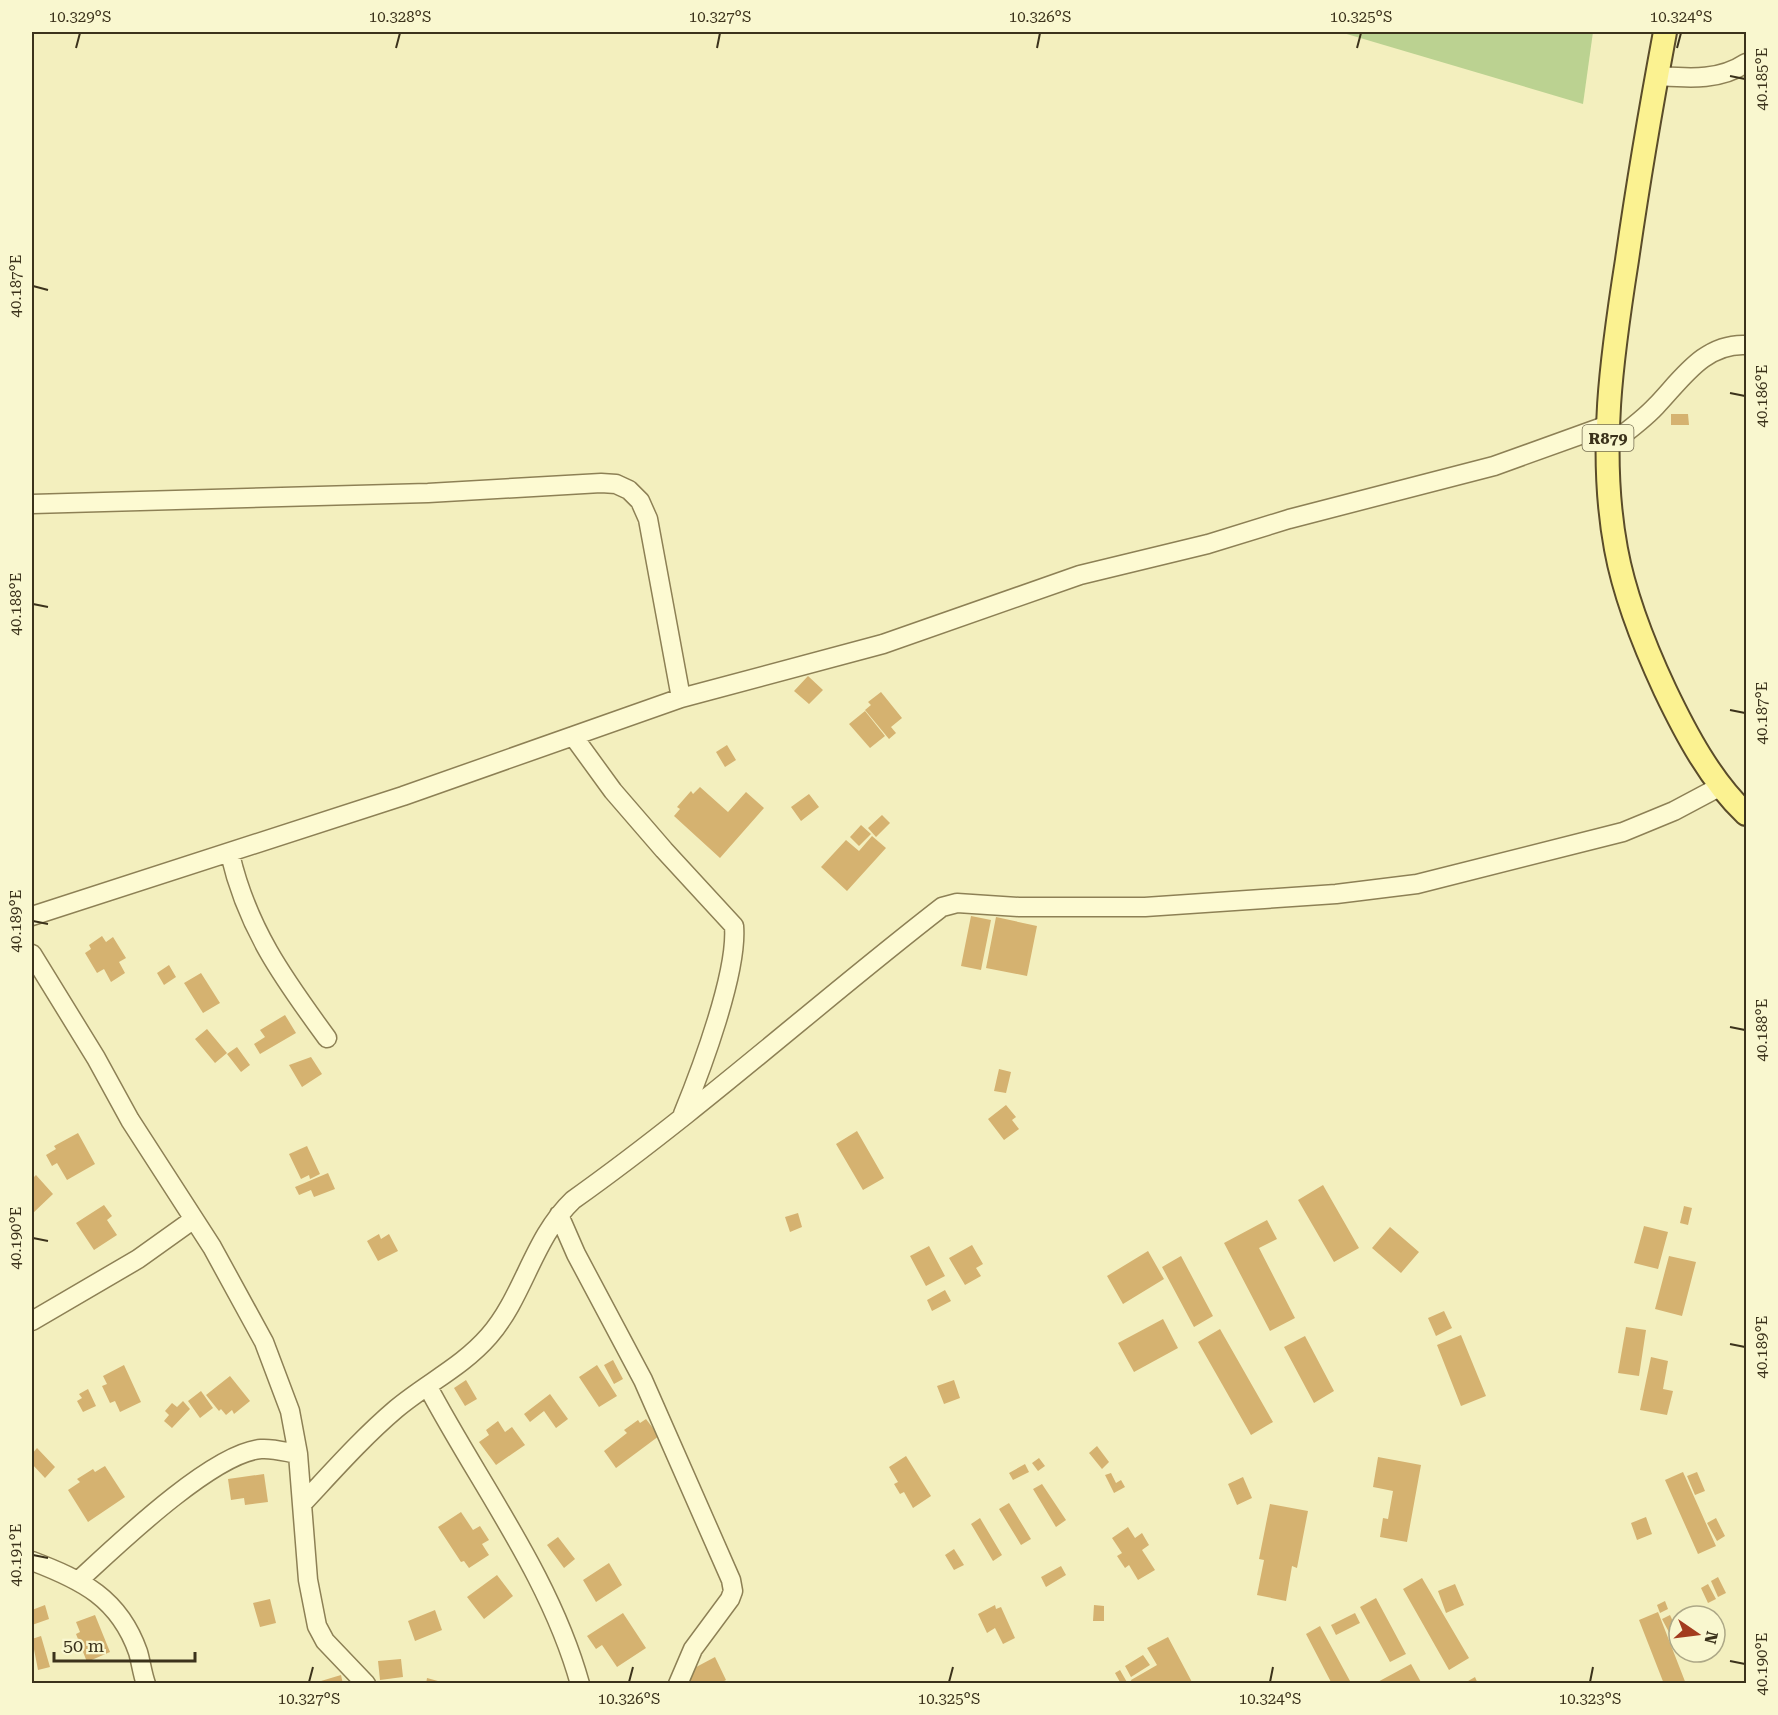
<svg xmlns="http://www.w3.org/2000/svg" width="1778" height="1715" font-family="'Roboto Serif',serif">
<style>
.green{fill:#bbd291}
.building{fill:#d5b270}
.lines{fill:none;stroke-linecap:round;stroke-linejoin:round}
.minor-casing{stroke:#8d8055;stroke-width:21}
.major-casing{stroke:#5a4c2a;stroke-width:26}
.minor{stroke:#fdfad2;stroke-width:18}
.major{stroke:#fbf291;stroke-width:22}
.ticks{fill:none;stroke:#3b321b;stroke-width:2}
.labels{text-anchor:middle;stroke-width:5;stroke-linejoin:round;paint-order:stroke}
.shield{fill:#f9f7cf;stroke:#746d51;stroke-width:1.5}
.shield-label{font-size:16px;font-weight:bold;fill:#3b321b}
.neatline{fill:none;stroke:#3b321b;stroke-width:2}
.ticks-label{font-size:15px;text-anchor:middle;fill:#3b321b}
</style>
<rect width="100%" height="100%" fill="#f3efbe"/>
<!-- green -->
<path class="green" d="M1340,32h253l-10,72z"/>
<!-- building -->
<path class="building" d="M1671,414h17l1,11h-18z
M808,676l15,14 -14,14 -15,-13z
M881,692l21,26 -11,9 5,6 -7,6 -24,-29 6,-5 -3,-3z
M865,711l20,25 -15,12 -21,-24z
M727,745l9,15 -11,7 -9,-15z
M700,787l28,25 18,-20 18,16 -44,50 -46,-42 6,-7 -3,-2 14,-16 2,3z
M809,794l10,13 -18,14 -10,-14z
M882,815l8,8 -14,14 -8,-9z
M861,825l10,9 -12,12 -9,-9z
M872,836l14,12 -39,43 -26,-24 25,-27 13,11z
M971,916l20,4 -10,50 -20,-4z
M996,917l41,9 -10,50 -41,-8z
M102,936l4,6 7,-5 13,21 -7,4 6,11 -14,9 -7,-13 -7,4 -12,-20 6,-4 -2,-4z
M169,965l7,12 -12,8 -7,-12z
M201,973l19,30 -17,10 -19,-30z
M285,1015l11,18 -36,21 -6,-10 11,-7 -5,-7z
M207,1029l20,24 -12,10 -20,-24z
M237,1047l13,18 -9,7 -14,-18z
M311,1057l11,17 -20,13 -13,-22z
M999,1069l12,3 -5,21 -12,-2z
M1006,1105l10,12 -4,3 7,9 -15,11 -16,-21z
M857,1131l27,47 -21,12 -27,-46z
M78,1133l17,31 -28,16 -10,-17 -5,3 -6,-11 10,-6 -2,-3z
M307,1146l13,28 -10,5 -1,-4 -8,4 -12,-25z
M328,1173l7,16 -21,8 -3,-7 -12,5 -4,-8z
M36,1175l17,19 -21,20v-35z
M1323,1185l36,63 -25,14 -36,-62z
M104,1205l8,11 -5,4 10,15 -23,15 -18,-27z
M1684,1206l8,2 -4,17 -8,-2z
M798,1213l4,14 -12,5 -5,-15z
M1267,1220l10,19 -18,9 36,70 -25,13 -46,-88z
M1644,1226l24,6 -10,37 -24,-6z
M1390,1227l29,25 -18,21 -29,-25z
M379,1234l2,5 8,-5 9,17 -20,10 -11,-20z
M972,1245l11,19 -7,4 5,8 -16,9 -16,-27z
M929,1246l16,30 -19,10 -16,-30z
M1148,1251l16,28 -41,25 -16,-28z
M1181,1256l32,60 -19,11 -32,-60z
M1669,1256l27,6 -14,54 -27,-7z
M945,1290l6,11 -19,10 -5,-11z
M1444,1311l8,17 -16,8 -8,-18z
M1163,1319l15,29 -44,24 -16,-29z
M1626,1327l20,3 -7,46 -21,-3z
M1220,1329l53,93 -22,13 -53,-93z
M1461,1335l25,61 -25,10 -24,-61z
M1305,1336l29,55 -20,12 -30,-56z
M1651,1357l17,4 -5,28 10,2 -6,24 -27,-5z
M613,1360l10,19 -9,5 -10,-19z
M124,1365l17,37 -21,10 -5,-11 -5,2 -8,-17 5,-2 -4,-8z
M597,1365l20,31 -18,11 -20,-30z
M230,1376l20,25 -16,13 -2,-4 -6,5 -5,-6 -2,2 -13,-16z
M466,1380l11,19 -12,7 -11,-18z
M954,1380l6,18 -16,6 -7,-18z
M88,1389l8,17 -13,6 -6,-11 5,-3 -3,-4z
M201,1391l12,17 -13,10 -12,-17z
M550,1394l18,25 -12,9 -12,-17 -14,11 -6,-8z
M183,1401l7,8 -18,19 -8,-7 5,-6 -4,-4 7,-8 5,4z
M646,1419l13,17 -43,32 -12,-17 23,-18 -3,-3 14,-10 2,3z
M498,1421l7,11 7,-5 13,18 -29,20 -17,-23 10,-7 -3,-5z
M1097,1446l12,16 -7,7 -13,-16z
M37,1448l18,19 -10,11 -13,-14v-10z
M906,1456l25,40 -18,12 -9,-16 -4,2 -6,-10 4,-2 -9,-15z
M1378,1457l43,8 -14,77 -27,-5 3,-19 5,1 5,-28 -20,-4z
M1039,1458l6,8 -7,5 -6,-8z
M1025,1464l4,8 -16,8 -4,-7z
M105,1466l20,31 -37,25 -20,-32 12,-8 -3,-3 16,-10 2,3z
M1683,1472l33,74 -18,8 -33,-74z
M1697,1472l8,19 -10,4 -8,-19z
M1111,1473l5,10 5,-3 4,7 -11,6 -9,-18z
M264,1474l4,28 -23,3 -1,-7 -13,2 -3,-21z
M1243,1477l9,21 -15,7 -9,-21z
M1042,1484l24,36 -10,7 -23,-38z
M1009,1503l22,36 -10,6 -22,-36z
M1270,1504l38,7 -11,57 -5,-2 -6,35 -29,-6 7,-35 -5,-1z
M461,1512l12,18 7,-4 9,14 -7,4 7,11 -20,13 -5,-7 -3,1 -23,-35z
M1646,1517l6,17 -15,6 -6,-17z
M980,1518l22,37 -9,6 -22,-37z
M1716,1518l9,18 -8,5 -10,-18z
M1128,1527l7,11 7,-5 7,12 -7,5 13,20 -17,10 -9,-15 -4,3 -8,-12 5,-3 -10,-15z
M558,1537l17,22 -11,9 -17,-23z
M954,1549l10,16 -10,5 -9,-15z
M609,1563l13,22 -26,17 -13,-22z
M1061,1566l5,9 -20,12 -5,-10z
M497,1575l16,21 -29,23 -17,-22z
M1718,1577l8,16 -8,4 -7,-16z
M1422,1578l47,80 -20,12 -46,-81z
M1455,1584l9,21 -18,8 -8,-22z
M1708,1584l8,15 -8,4 -7,-15z
M1376,1598l30,56 -16,8 -30,-55z
M270,1599l6,24 -16,4 -7,-24z
M1665,1601l3,8 -8,4 -3,-8z
M45,1605l4,14 -17,6v-15z
M995,1605l1,4 5,-2 14,31 -12,6 -8,-16 -8,5 -9,-19z
M1094,1605l10,1v15h-11z
M435,1610l7,20 -27,11 -7,-20z
M1658,1612l28,72h-22l-25,-64z
M623,1613l23,35 -29,19 -15,-22 -6,4 -9,-13z
M1355,1613l5,10 -24,12 -5,-10z
M95,1615l15,37 -23,10 -11,-28 4,-2 -4,-10z
M1670,1615l8,17 -7,4 -9,-17z
M1320,1626l30,55 -5,3h-13l-26,-50z
M41,1636l9,31 -12,3 -6,-31z
M1168,1637l25,47h-61l-1,-4 26,-15 -10,-17z
M1143,1655l7,10 -19,12 -6,-11z
M715,1657l11,23 -7,4h-29l-5,-11z
M401,1659l2,18 -23,3 -2,-19z
M1411,1664l11,20h-48z
M1120,1670l8,14h-7l-6,-11z
M341,1675l2,9h-22v-3z
M1475,1677l3,7h-15z
M427,1678l18,5v1h-19z"/>
<g class="lines">
<defs>
<path id="minor" d="M1657,76c32,2 62,5 89,-13
M1609,445c16,-12 33,-24 47,-39 26,-27 48,-63 90,-61
M32,504l396,-11 173,-10 15,1 13,6 11,11 8,18 33,179
M573,736l40,55 51,59 70,76c4,46 -33,144 -51,188
M230,854c17,74 53,124 97,184
M32,916l371,-120 278,-98 202,-54 197,-69 128,-31 81,-25 205,-53 114,-41
M32,954l64,104 34,62 82,127 52,95 26,69 8,43 10,126 9,46 8,15 41,43
M559,1215l17,39 67,126 88,200 2,11 -3,8 -37,50 -15,35
M32,1321l106,-62 56,-40
M428,1387c52,98 122,189 152,297
M303,1503c30,-32 59,-65 93,-94 31,-26 66,-42 93,-73 35,-40 44,-98 84,-136 128,-91 245,-197 369,-293l15,-4 62,4h126l191,-13 81,-10 206,-52 51,-21 47,-25
M32,1561c50,19 87,37 106,91 3,10 4,21 8,32
M78,1581c37,-34 134,-128 183,-132 12,-1 25,3 37,5"/>
<path id="major" d="M1665,32c-14,75 -27,151 -38,228 -15,95 -29,192 -11,289 9,49 28,96 49,141 21,44 46,91 81,124"/>
</defs>
<!-- minor casing -->
<use href="#minor" class="minor-casing"/>
<!-- major casing -->
<use href="#major" class="major-casing"/>
<!-- minor -->
<use href="#minor" class="minor"/>
<!-- major -->
<use href="#major" class="major"/>
</g>
<!-- ticks -->
<path class="ticks" d="M76,48l4,-15M396,48l4,-15M717,48l3,-15M1037,48l3,-15M1357,48l4,-15M1677,48l4,-15M1730,76l15,3M33,286l15,4M1730,393l15,3M33,604l15,3M1730,710l15,3M33,921l15,3M1730,1027l15,3M33,1238l15,3M1730,1344l15,3M33,1555l15,3M1730,1661l15,3M309,1682l4,-15M629,1682l4,-15M949,1682l4,-15M1270,1682l3,-15M1590,1682l3,-15"/>
<g class="labels">
<!-- shield labels -->
<rect class="shield" x="1582.5" y="425" width="51" height="26" rx="4.5"/>
<g class="shield-label">
<text x="1608" y="444">R879</text>
</g>
</g>
<!-- border -->
<rect width="1778" height="1715" fill="none" stroke="#f9f7cf" stroke-width="66"/>
<!-- north arrow -->
<g transform="translate(1697 1634) rotate(104)"><circle r="28" fill="#f9f7cf" stroke="#ada887" stroke-width="1.5"/>
<path d="M0-4.5L10 22L0 15L-10 22Z" fill="#a33c1e"/>
<text y="-9" font-size="16" font-weight="bold" text-anchor="middle" fill="#3b321b">N</text>
</g>
<!-- scale -->
<path d="M54 1652v9h141v-9" fill="none" stroke="#3b321b" stroke-width="3"/>
<text x="63" y="1652" font-size="18" fill="#3b321b" stroke="#f9f7cf" stroke-width="4.5" paint-order="stroke">50 m</text>
<rect x="33" y="33" width="1712" height="1649" class="neatline"/>
<g class="ticks-label">
<text x="80" y="22">10.329°S</text>
<text x="400" y="22">10.328°S</text>
<text x="720" y="22">10.327°S</text>
<text x="1040" y="22">10.326°S</text>
<text x="1361" y="22">10.325°S</text>
<text x="1681" y="22">10.324°S</text>
<text transform="translate(1762 79) rotate(-90)" y="5">40.185°E</text>
<text transform="translate(16 286) rotate(-90)" y="5">40.187°E</text>
<text transform="translate(1762 396) rotate(-90)" y="5">40.186°E</text>
<text transform="translate(16 604) rotate(-90)" y="5">40.188°E</text>
<text transform="translate(1762 713) rotate(-90)" y="5">40.187°E</text>
<text transform="translate(16 921) rotate(-90)" y="5">40.189°E</text>
<text transform="translate(1762 1030) rotate(-90)" y="5">40.188°E</text>
<text transform="translate(16 1238) rotate(-90)" y="5">40.190°E</text>
<text transform="translate(1762 1347) rotate(-90)" y="5">40.189°E</text>
<text transform="translate(16 1555) rotate(-90)" y="5">40.191°E</text>
<text transform="translate(1762 1664) rotate(-90)" y="5">40.190°E</text>
<text x="309" y="1704">10.327°S</text>
<text x="629" y="1704">10.326°S</text>
<text x="949" y="1704">10.325°S</text>
<text x="1270" y="1704">10.324°S</text>
<text x="1590" y="1704">10.323°S</text>
</g>
</svg>
